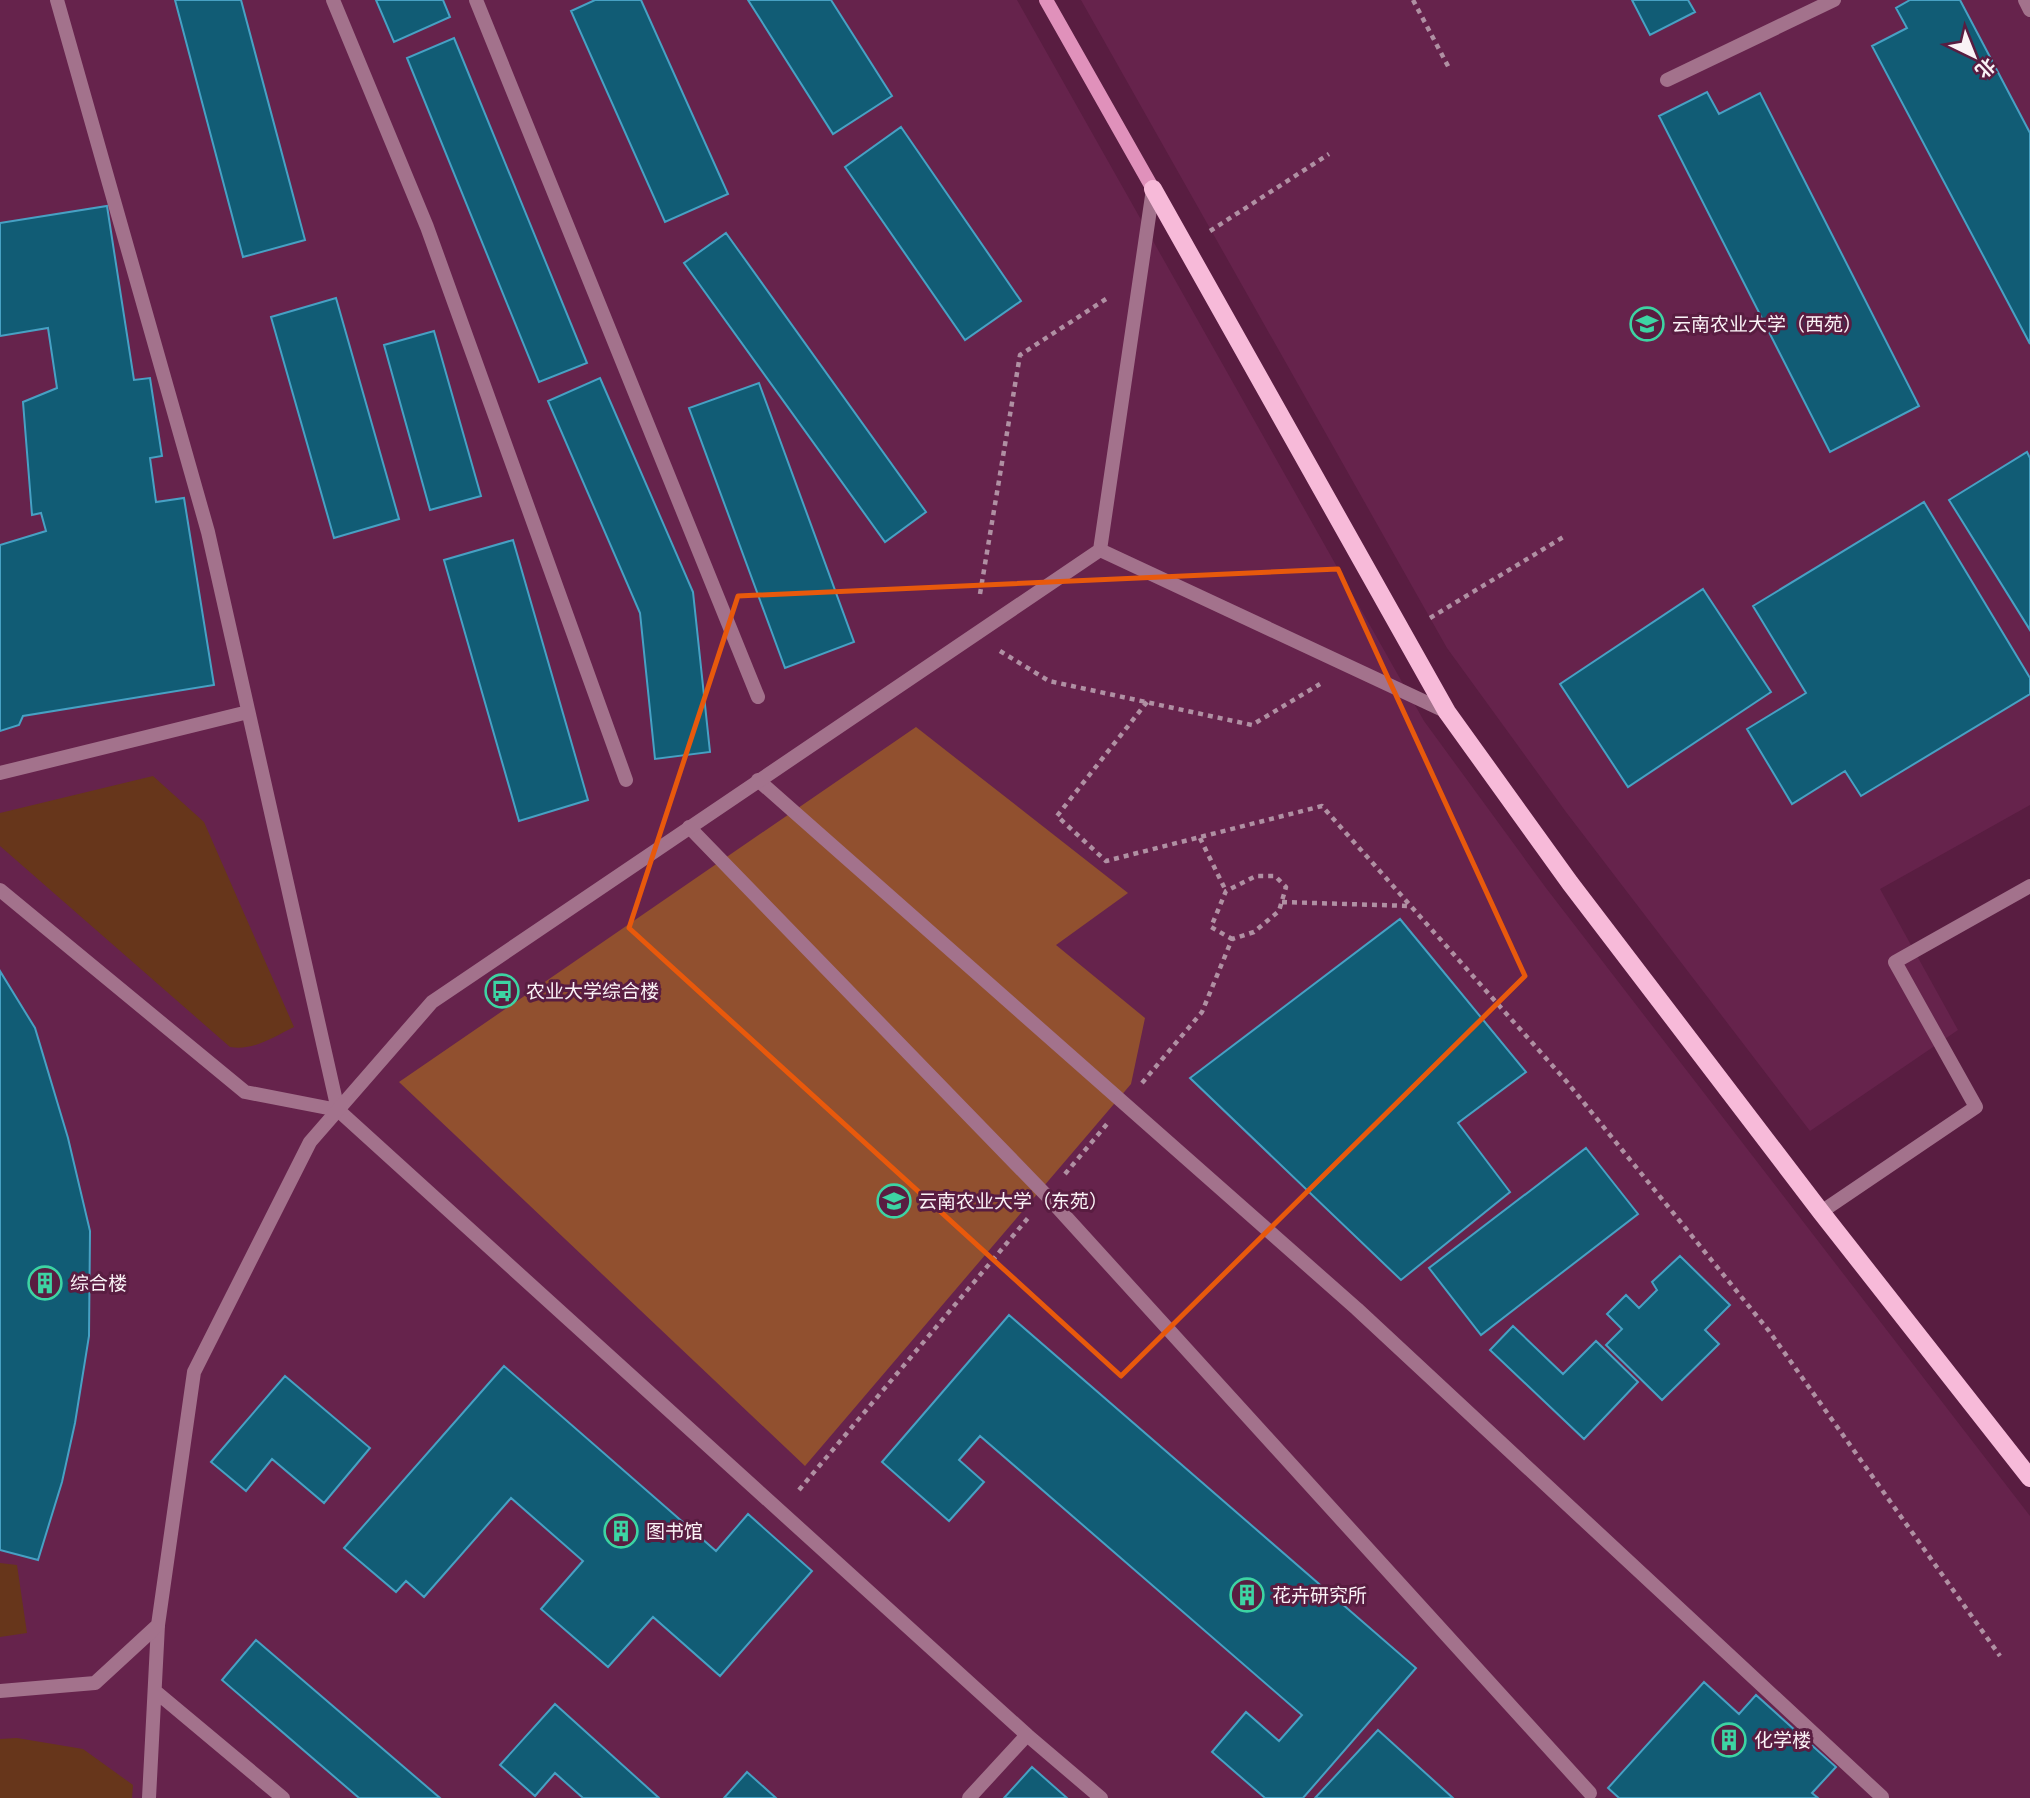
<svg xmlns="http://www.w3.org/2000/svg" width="2030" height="1798" font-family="'Source Sans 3','Noto Sans SC',sans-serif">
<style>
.built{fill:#66234c}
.green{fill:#67361b}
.forest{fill:#91502f}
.building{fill:#115c75;stroke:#47a1c4;stroke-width:2}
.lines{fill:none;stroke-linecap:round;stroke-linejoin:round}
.path{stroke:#b090a3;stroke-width:4.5;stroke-dasharray:5 5;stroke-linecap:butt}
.service{stroke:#a3728c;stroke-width:14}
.minor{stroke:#a3728c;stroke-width:14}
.tertiary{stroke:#a3728c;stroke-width:14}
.secondary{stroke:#e091bb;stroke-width:14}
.primary{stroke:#f7bad9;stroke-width:18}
.marked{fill:none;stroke:#e8590c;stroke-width:5;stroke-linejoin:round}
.labels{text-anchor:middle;stroke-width:6;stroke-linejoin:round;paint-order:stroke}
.poi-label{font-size:19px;fill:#faf2f6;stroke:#591d41;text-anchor:start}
</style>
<rect width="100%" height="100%" fill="#591d41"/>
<!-- built -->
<path class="built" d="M0,0h1017l407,721 122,167 484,628v282h-2030z
M1081,0h949v805l-150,84 78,141 -148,101 -244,-319 -119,-164z"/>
<!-- green -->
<path class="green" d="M153,776l51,46 90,205c-21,10 -40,24 -64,20l-230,-201v-33z
M0,1563l17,2 10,68 -27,4z
M17,1738l66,11 50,36 -1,13h-132v-59z"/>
<!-- forest -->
<path class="forest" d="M916,727l212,166 -72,52 89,73 -14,66 -326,382 -406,-384z"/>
<!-- building -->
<path class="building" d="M175,0h66l64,240 -62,17z
M376,0h67l7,17 -56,25z
M595,0h46l87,194 -63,28 -94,-211z
M748,0h83l61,96 -59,38z
M1632,0h56l7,12 -45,23z
M1910,0h50l70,133v211l-158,-298 35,-18 -11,-20z
M454,38l133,325 -48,19 -132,-324z
M1707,92l12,22 41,-21 159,313 -89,46 -171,-336z
M901,127l120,174 -56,39 -120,-173z
M107,206l27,174 16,-2 12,78 -12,2 6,44 28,-4 30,187 -191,31 -4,9 -19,6v-186l46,-14 -5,-18 -9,2 -9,-113 34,-14 -9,-60 -48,8v-113z
M726,233l200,279 -41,30 -201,-279z
M336,298l63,221 -65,19 -63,-221z
M434,331l47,165 -51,14 -46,-165z
M600,378l93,214 17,160 -55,7 -15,-146 -92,-212z
M759,383l95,259 -69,26 -96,-260z
M2027,452l3,6v172l-81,-130z
M1924,502l106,176v16l-169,102 -16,-25 -53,33 -45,-75 59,-36 -53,-87z
M513,540l75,260 -69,21 -75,-261z
M1703,589l68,103 -143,95 -68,-103z
M1400,919l126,153 -68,51 52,69 -109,88 -211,-202z
M0,971l35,57 33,110 22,93 -1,105 -14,87 -13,59 -24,78 -38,-10z
M1586,1148l52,66 -157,121 -52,-67z
M1680,1256l50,49 -25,25 14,14 -57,56 -56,-55 16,-16 -15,-15 19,-19 13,13 18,-18 -5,-8z
M1009,1315l407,353 -113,130h-38l-53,-46 34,-40 33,29 23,-26 -322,-279 -21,24 25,22 -35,39 -67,-59z
M1513,1326l50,48 33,-33 42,41 -54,57 -94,-89z
M504,1366l212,185 32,-37 64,57 -92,105 -67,-59 -45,50 -67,-58 42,-48 -72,-63 -87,99 -18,-16 -10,11 -52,-44z
M285,1376l85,72 -46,55 -52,-44 -26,32 -35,-29z
M256,1640l184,158h-81l-137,-118z
M1704,1682l35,32 17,-19 80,72 -24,26 6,5h-199l-11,-10z
M555,1704l104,94h-76l-28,-25 -20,23 -35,-31z
M1378,1730l75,68h-138z
M1032,1767l35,31h-63z
M747,1772l29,26h-52z"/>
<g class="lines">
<!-- path -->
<path class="path" d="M1413,0l36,68
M1210,231l119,-77
M980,594l40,-239 86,-56
M1430,618l135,-82
M1000,651l49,30 203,44 68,-41
M1147,702l-90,114 49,45 216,-55 245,276 202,249 231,325
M1200,838l26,53
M1282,902l128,4
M1142,1083l60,-71 30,-73 22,-7 25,-21 7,-24 -11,-11h-19l-30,15 -15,36 21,12
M1065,1174l42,-50
M799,1490l229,-272"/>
<!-- service -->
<path class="service" d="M57,0l151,532 130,578
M2025,0l5,10
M1667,80l167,-80
M0,773l248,-61
M758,780l599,529 525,488
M689,827l358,369 543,597
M0,890l245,202 93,18 689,625 74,63
M155,1691l128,107
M149,1798l9,-173
M969,1798l58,-63"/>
<!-- minor -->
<path class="minor" d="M333,0l94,227 199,553
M476,0l282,697
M1821,1212l155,-105 -81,-145 135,-76"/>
<!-- tertiary -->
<path class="tertiary" d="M1100,550l347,162
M0,1691l95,-8 63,-58 36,-253 116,-230 122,-140 668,-452 53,-361"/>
<!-- secondary -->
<path class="secondary" d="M1046,0l107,189"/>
<!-- primary -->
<path class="primary" d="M1153,189l294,523 123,171 251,329 209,266"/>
</g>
<!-- marked area -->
<path class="marked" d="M1338,569l187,407 -404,400 -492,-448 109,-332z"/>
<!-- icons -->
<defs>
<symbol id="university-ring" viewBox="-11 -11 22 22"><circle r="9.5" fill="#591d41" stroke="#3dd4a3" stroke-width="1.5"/><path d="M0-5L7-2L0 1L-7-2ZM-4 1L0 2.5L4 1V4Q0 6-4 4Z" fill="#3dd4a3"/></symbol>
<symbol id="bus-ring" viewBox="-11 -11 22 22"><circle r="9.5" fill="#591d41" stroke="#3dd4a3" stroke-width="1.5"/><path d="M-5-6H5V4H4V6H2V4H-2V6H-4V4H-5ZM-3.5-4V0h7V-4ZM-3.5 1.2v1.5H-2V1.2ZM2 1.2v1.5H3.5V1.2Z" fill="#3dd4a3"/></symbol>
<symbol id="building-ring" viewBox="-11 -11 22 22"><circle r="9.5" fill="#591d41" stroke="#3dd4a3" stroke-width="1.5"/><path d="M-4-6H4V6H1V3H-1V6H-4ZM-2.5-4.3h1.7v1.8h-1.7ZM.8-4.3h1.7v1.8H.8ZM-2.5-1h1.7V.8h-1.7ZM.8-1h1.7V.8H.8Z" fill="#3dd4a3"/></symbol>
</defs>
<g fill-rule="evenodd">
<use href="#university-ring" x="1628" y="305" width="38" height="38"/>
<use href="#bus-ring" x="483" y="972" width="38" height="38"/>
<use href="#university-ring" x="875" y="1182" width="38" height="38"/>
<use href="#building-ring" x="26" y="1264" width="38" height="38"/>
<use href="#building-ring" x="602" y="1512" width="38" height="38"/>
<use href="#building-ring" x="1228" y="1576" width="38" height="38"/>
<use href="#building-ring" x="1710" y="1721" width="38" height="38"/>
</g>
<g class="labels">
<!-- poi labels -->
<g class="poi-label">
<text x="1672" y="331">云南农业大学（西苑）</text>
<text x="526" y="998">农业大学综合楼</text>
<text x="918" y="1208">云南农业大学（东苑）</text>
<text x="70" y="1290">综合楼</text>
<text x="646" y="1538">图书馆</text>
<text x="1272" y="1602">花卉研究所</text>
<text x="1754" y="1747">化学楼</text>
</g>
</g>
<!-- north arrow -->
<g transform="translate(1974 56) rotate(137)" stroke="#591d41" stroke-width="5" paint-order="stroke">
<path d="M0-5L12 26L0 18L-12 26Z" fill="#faf2f6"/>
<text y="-10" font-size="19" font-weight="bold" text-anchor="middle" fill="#faf2f6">北</text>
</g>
</svg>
